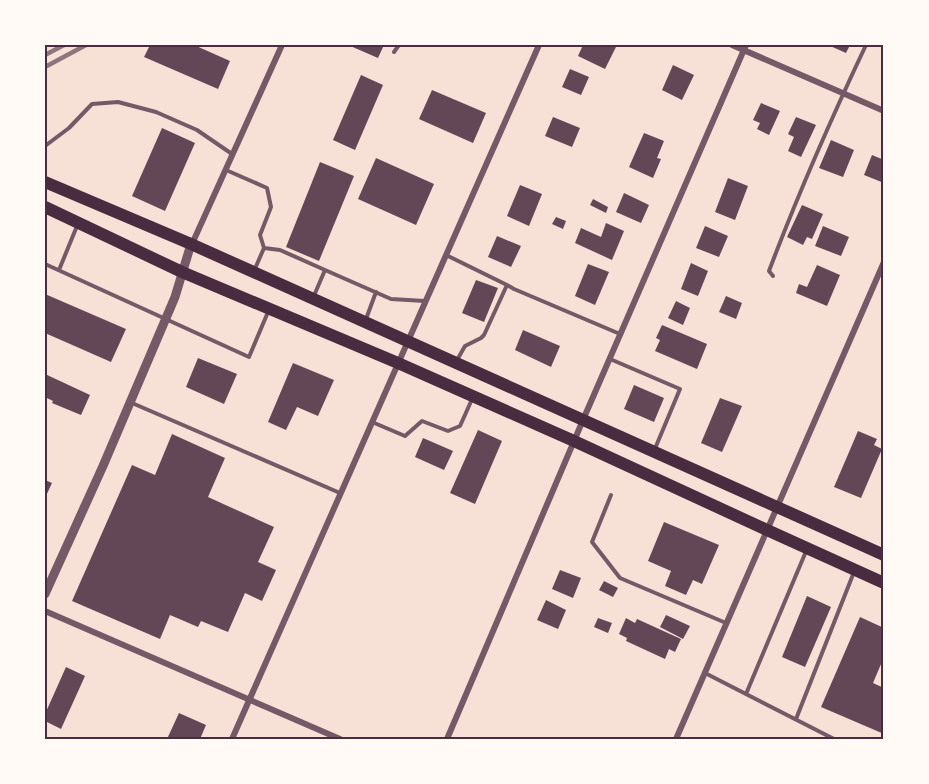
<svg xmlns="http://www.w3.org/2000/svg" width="929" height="784" font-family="Cabin,sans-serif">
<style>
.building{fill:#644757}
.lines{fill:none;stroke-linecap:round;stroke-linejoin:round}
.service{stroke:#755966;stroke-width:4}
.minor{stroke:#755966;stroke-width:6}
.tertiary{stroke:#755966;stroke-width:9}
.primary{stroke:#4a2c40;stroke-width:12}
.rail{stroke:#8f747c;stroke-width:4.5}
.neatline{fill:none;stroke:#4a2c40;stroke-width:2}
</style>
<rect width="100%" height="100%" fill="#f7e1d7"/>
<!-- building -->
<path class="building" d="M150,45h44l36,16 -12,28 -74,-32z
M348,45h36l-6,13z
M583,45h34l-12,24 -27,-13z
M828,45h22l-4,8z
M673,65l21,10 -12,25 -20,-10z
M570,69l19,8 -8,18 -19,-8z
M361,75l22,10 -28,65 -22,-10z
M432,90l54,23 -13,30 -54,-24z
M761,103l19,8 -11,24 -12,-6 3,-6 -7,-3z
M553,117l27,11 -8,19 -27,-11z
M796,117l20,8 -15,32 -13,-6 6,-14 -6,-3z
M162,128l33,15 -30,68 -33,-15z
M644,133l20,8 -7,17 4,1 -8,19 -24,-11z
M831,140l23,10 -11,27 -24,-9z
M872,155l12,5v23l-20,-8z
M376,158l58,26 -18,41 -58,-26z
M320,162l34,14 -35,85 -33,-14z
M728,178l20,8 -13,34 -20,-8z
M520,185l22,9 -13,32 -22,-10z
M624,193l25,12 -8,18 -25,-11z
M593,199l15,8 -2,6 -16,-8z
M802,205l21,9 -11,25 -5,-2 -4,8 -16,-8z
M556,217l10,4 -3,8 -11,-5z
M606,223l18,8 -12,29 -37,-17 6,-15 20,9z
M705,226l23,10 -9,21 -23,-9z
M823,226l26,11 -8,19 -26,-10z
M497,236l24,10 -10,21 -23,-10z
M691,263l17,8 -10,25 -17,-7z
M588,264l21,8 -14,33 -20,-9z
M817,265l23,10 -13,31 -31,-13 3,-9 8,3z
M476,280l22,8 -14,34 -22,-9z
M45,294l81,35 -15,33 -66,-29z
M726,296l16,7 -6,16 -17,-7z
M676,301l14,7 -7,17 -15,-7z
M662,325l45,19 -10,25 -42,-18 5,-11 -4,-2z
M523,330l37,16 -9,21 -36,-17z
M198,358l39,16 -13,30 -38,-17z
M293,363l41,17 -16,36 -21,-9 -11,23 -18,-8z
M45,374l45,21 -9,20 -29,-12 1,-2 -8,-4z
M634,385l30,13 -10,24 -30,-13z
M720,398l22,8 -20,46 -21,-9z
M478,430l24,11 -27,63 -25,-11z
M858,431l19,8 -3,6 8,4 -21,49 -27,-11z
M172,434l53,24 -17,39 66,30 -16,35 18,8 -14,31 -17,-8 -17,39 -27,-11 -3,6 -28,-12 -10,24 -88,-38 60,-136 23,10z
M423,438l30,13 -9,19 -29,-13z
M45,480l7,3 -7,15z
M664,522l55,23 -17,39 -9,-4 -7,15 -21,-9 6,-15 -23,-10z
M560,570l21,8 -8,20 -21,-9z
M604,581l14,7 -5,9 -14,-7z
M807,596l24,11 -26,60 -23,-10z
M546,600l20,10 -8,19 -21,-9z
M666,615l24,11 -7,13 -23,-12z
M860,617l24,11v29l-11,26 11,5v46l-63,-27z
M598,618l14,5 -4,10 -14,-6z
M626,618l9,5 2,-4 44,20 -6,13 -6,-3 -4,10 -39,-18 1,-3 -8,-4z
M66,667l19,9 -24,53 -16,-8v-7z
M179,713l27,12 -6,14h-33z"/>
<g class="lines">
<!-- service -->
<path class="service" d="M394,52l5,-7
M45,146l24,-18 23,-24 26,-2 38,10 41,18 35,24
M226,170l41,18 4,19 -11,28 4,13 -10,23
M264,248l16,2 45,20 -12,28
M446,255l61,30 -23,50 -3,3 -16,8 -8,14
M45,264l204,93 19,-45
M59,270l18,-44
M325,270l66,29 34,2
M773,276l-4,-5c29,-77 62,-152 97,-226
M507,285l7,4 106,45
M366,319l10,-27
M610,359l70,30 -26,62
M132,403l208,90
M372,422l33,14 17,-15 26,10 12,-5 13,-29
M611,495l-19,47 28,36 106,45
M705,673l129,66
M746,694l61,-145
M796,719l58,-147"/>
<!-- minor -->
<path class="minor" d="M732,45l152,66
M192,244l90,-199
M45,611l295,128
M232,739l307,-694
M447,739l136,-319 163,-375
M676,739l208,-477"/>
<!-- tertiary -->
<path class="tertiary" d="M45,594l58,-128 72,-169 16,-53"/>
<!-- primary -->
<path class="primary" d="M45,182l146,62 693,311
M45,207l137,65 216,91 176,78 193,89 117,53"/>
<!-- rail -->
<path class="rail" d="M45,55l19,-10
M45,67l41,-22"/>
</g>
<!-- border -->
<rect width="929" height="784" fill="none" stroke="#fffaf5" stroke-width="93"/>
<rect x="46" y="46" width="836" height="692" class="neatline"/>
</svg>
